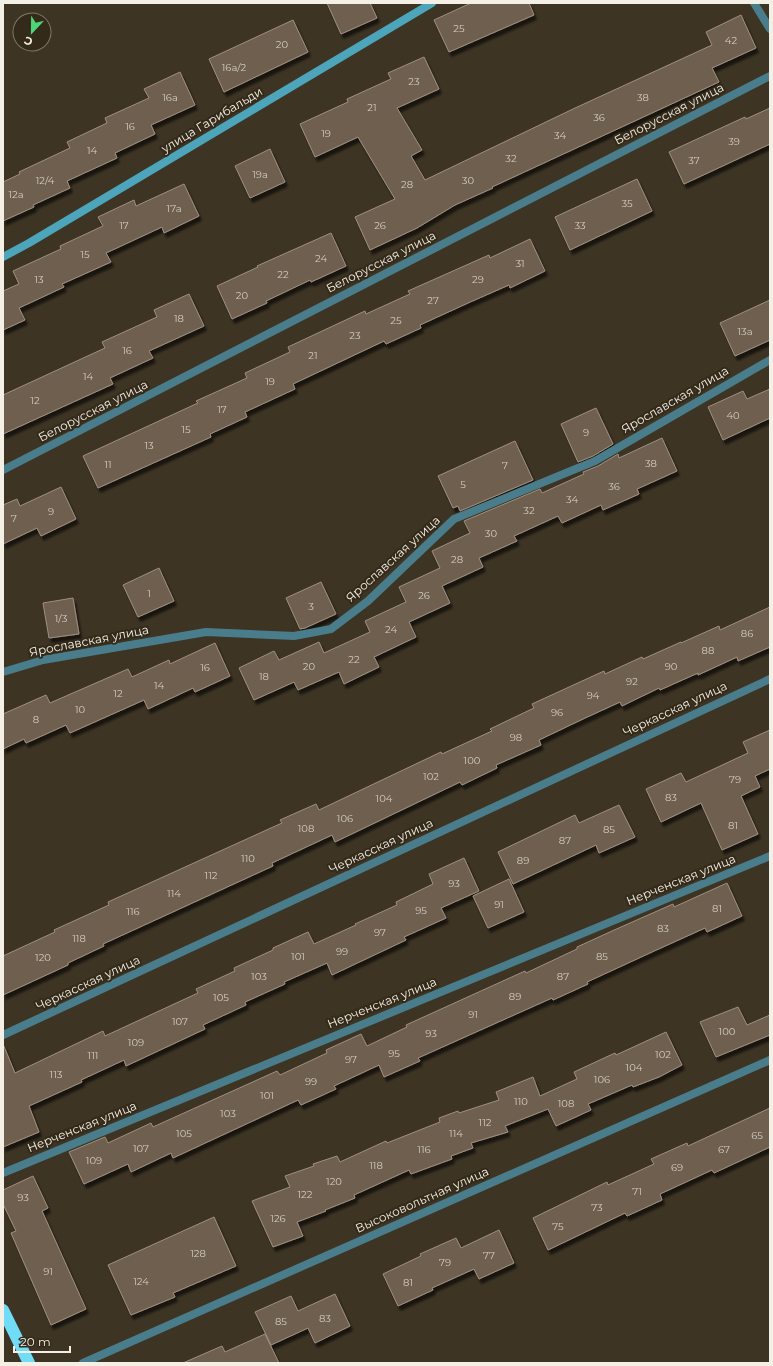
<svg xmlns="http://www.w3.org/2000/svg" width="773" height="1366" font-family="Montserrat,sans-serif">
<style>
.building{fill:#6e5e50;stroke:#a19081;filter:url(#shadow)}
.lines{fill:none;stroke-linecap:round;stroke-linejoin:round}
.street{stroke:#4a7d8b;stroke-width:8}
.secondary{stroke:#4da5bb;stroke-width:8}
.highway{stroke:#71dcf6;stroke-width:12}
.labels{text-anchor:middle;stroke-width:4;stroke-linejoin:round;paint-order:stroke}
.number-label{font-size:10px;fill:#d3ccc0}
.street-label{font-size:12px;fill:#f5f0e5;stroke:#332a1a}
</style>
<defs>
<filter id="shadow"><feDropShadow dx="2.5" dy="4.5" stdDeviation="1" flood-color="#0009"/></filter>
</defs>
<rect width="100%" height="100%" fill="#3d3424"/>
<!-- building -->
<path class="building" d="M327,3h43l7,15 -36,16z
M471,3h58l5,12 -85,37 -15,-32z
M741,15l15,33 -44,20 7,14 -227,105 1,1 -38,17 -38,23 -47,22 -15,-33 40,-18 -37,-62 -43,20 -15,-33 48,-22 -1,-3 44,-20 -3,-6 36,-16 15,32 -42,19 25,42 -11,6 14,24 148,-71 139,-64 -6,-13z
M293,20l15,32 -84,40 -15,-33z
M180,72l15,33 -44,20 4,9 -40,19 2,5 -50,23 3,7 -37,17 1,2 -31,14v-39l17,-8 -1,-2 51,-24 -3,-6 40,-19 -2,-5 44,-20 -5,-9z
M770,108v36l-86,40 -15,-32 76,-35 1,2z
M270,149l15,33 -35,16 -15,-32z
M637,179l15,32 -82,39 -15,-33z
M184,184l15,32 -35,17 -2,-6 -56,26 5,9 -49,22 2,3 -45,21 6,12 -22,10v-39l16,-7 -6,-13 48,-22 -1,-3 43,-20 -5,-9 36,-17 2,6z
M331,233l15,33 -35,16 -1,-2 -44,21 1,2 -35,16 -15,-33 41,-19 -1,-1z
M530,239l15,32 -35,17 -1,-3 -41,18 -48,22 1,3 -35,16 -2,-3 -91,43 2,5 -50,23 2,5 -37,17 1,3 -113,51 -15,-32 115,-53 -2,-2 51,-23 -2,-5 45,-21 -2,-5 77,-36 1,3 44,-20 -2,-3 81,-36 1,3z
M189,294l15,32 -55,25 4,7 -43,20 3,6 -110,50v-39l102,-47 -3,-6 55,-25 -3,-7z
M770,300v40l-35,16 -15,-33z
M770,389v29l-47,22 -15,-33 35,-16 4,8z
M596,408l17,36 -20,12 -15,6 -17,-38z
M662,438l15,33 -40,18 2,5 -36,16 -2,-5 -39,18 -4,-7 -44,20 3,5 -38,17 4,9 -41,19 8,17 -41,19 7,15 -42,20 5,10 -35,17 -5,-12 -41,18 -4,-8 -40,18 -15,-32 35,-17 5,9 40,-18 5,11 46,-21 -5,-11 41,-19 -7,-15 41,-19 -8,-17 38,-18 -6,-12 76,-32 2,4 42,-19 -1,-2 15,-6 20,-12 1,4z
M515,441l18,39 -73,31 -2,-5 -5,2 -15,-32z
M61,487l15,32 -35,17 -4,-8 -34,16v-39l14,-6 3,7z
M159,568l15,33 -36,16 -15,-32z
M321,582l15,32 -31,14 -5,1 -14,-31z
M73,598l6,36 -30,4 -6,-35z
M770,607v40l-32,14 -1,-4 -39,18v-2l-38,17 -1,-2 -37,18 -2,-4 -37,17 -44,21 2,5 -45,20 1,3 -35,17 -2,-3 -125,60 -3,-7 -60,28 1,3 -170,78 1,2 -36,17v2l-65,30v-39l52,-24 -1,-2 55,-25 -1,-3 174,-79 -2,-3 36,-16 3,6 122,-58 1,2 50,-23 -2,-2 44,-21 -2,-4 72,-33 1,3 37,-17 1,2 38,-17v1l38,-17 1,4z
M215,643l15,33 -35,16 -2,-4 -45,21 -4,-9 -74,33 -4,-8 -40,18 -2,-4 -21,10v-35l43,-19 4,8 78,-34 4,8 37,-17 1,4z
M770,730v39l-15,7 5,11 -19,9 17,38 -36,16 -21,-47 -40,19 -15,-33 35,-16 5,9 62,-29 -5,-11z
M619,805l16,32 -36,16 -3,-8 -83,39 -15,-32 77,-37 4,8z
M464,858l15,33 -38,17 5,10 -42,19 2,3 -74,35 -5,-12 -43,19 1,2 -40,18 1,3 -43,20 2,4 -79,37 -2,-6 -43,20 1,2 -53,24 10,26 -36,15v-103l12,29 88,-42 2,5 93,-43 -2,-4 39,-18 -1,-3 39,-18v-2l35,-16 6,12 42,-19 -1,-1 42,-19 -1,-3 37,-18 -4,-10z
M509,879l15,33 -36,16 -15,-32z
M727,883l15,33 -35,16 -2,-4 -53,24 -65,30 1,2 -35,16 -1,-2 -134,60 2,3 -36,16 -5,-12 -45,21 2,3 -35,16 -3,-5 -125,58 -2,-5 -40,19 -3,-8 -44,20 -15,-32 36,-15 3,6 43,-20 2,4 124,-56 3,4 47,-22 -1,-3 35,-16 6,12 40,-19 -1,-2 119,-54 1,2 51,-24v-2l35,-16 61,-27 1,3z
M738,1007l9,18 23,-10v20l-54,22 -16,-35z
M666,1032l16,33 -23,12 -26,10 -1,-2 -44,19 3,6 -35,16 -8,-17 -43,17 3,6 -37,11 2,5 -22,8 1,3 -41,15 -2,-4 -55,25 1,3 -30,12 1,1 -29,11 6,14 -30,11 -21,-46 38,-14 -5,-11 29,-10 -1,-2 24,-8 3,6 46,-21 1,2 53,-21 -1,-4 19,-7 1,2 40,-13 -3,-8 37,-15 7,19 37,-17 -3,-7 41,-19 1,2z
M770,1108v39l-56,26 -2,-3 -52,24 2,6 -35,16 -2,-3 -77,37 -15,-32 74,-36 1,3 46,-21 -3,-5 36,-16 1,3z
M33,1176l15,32 -6,3 44,98 -35,16 -40,-92 5,-2 -13,-27v-14z
M214,1217l22,49 -63,27 2,4 -44,18 -23,-50z
M499,1230l15,33 -35,16 -5,-10 -42,19 1,2 -35,16 -15,-32 38,-18 -1,-2 36,-16 5,10z
M335,1294l15,32 -35,17 -7,-15 -37,17 -16,-33 36,-16 7,15z
M265,1334l14,29h-96l39,-17 3,6z"/>
<g class="lines">
<!-- street -->
<path class="street" d="M754,3l16,26
M3,470l767,-394
M3,672l40,-12 163,-28 88,4 37,-7 37,-28 86,-82 141,-58 175,-101
M3,1035l767,-356
M3,1173l767,-317
M83,1363l687,-303"/>
<!-- secondary -->
<path class="secondary" d="M3,257l26,-14 403,-240"/>
<!-- highway -->
<path class="highway" d="M3,1310l26,53"/>
</g>
<g class="labels">
<!-- number labels -->
<g class="number-label">
<text x="459" y="32">25</text>
<text x="731" y="44">42</text>
<text x="282" y="48">20</text>
<text x="234" y="71">16а/2</text>
<text x="414" y="85">23</text>
<text x="170" y="101">16а</text>
<text x="643" y="101">38</text>
<text x="372" y="111">21</text>
<text x="599" y="121">36</text>
<text x="130" y="130">16</text>
<text x="326" y="137">19</text>
<text x="560" y="139">34</text>
<text x="734" y="145">39</text>
<text x="92" y="154">14</text>
<text x="511" y="162">32</text>
<text x="694" y="164">37</text>
<text x="260" y="178">19а</text>
<text x="45" y="184">12/4</text>
<text x="468" y="184">30</text>
<text x="407" y="188">28</text>
<text x="16" y="198">12а</text>
<text x="627" y="207">35</text>
<text x="174" y="212">17а</text>
<text x="124" y="229">17</text>
<text x="380" y="229">26</text>
<text x="580" y="229">33</text>
<text x="85" y="258">15</text>
<text x="321" y="262">24</text>
<text x="520" y="267">31</text>
<text x="283" y="278">22</text>
<text x="39" y="283">13</text>
<text x="478" y="283">29</text>
<text x="242" y="299">20</text>
<text x="433" y="304">27</text>
<text x="179" y="322">18</text>
<text x="396" y="324">25</text>
<text x="745" y="335">13a</text>
<text x="355" y="339">23</text>
<text x="127" y="354">16</text>
<text x="313" y="359">21</text>
<text x="88" y="380">14</text>
<text x="270" y="385">19</text>
<text x="35" y="404">12</text>
<text x="222" y="413">17</text>
<text x="733" y="419">40</text>
<text x="186" y="433">15</text>
<text x="586" y="436">9</text>
<text x="149" y="449">13</text>
<text x="651" y="467">38</text>
<text x="108" y="468">11</text>
<text x="505" y="469">7</text>
<text x="463" y="488">5</text>
<text x="614" y="490">36</text>
<text x="572" y="503">34</text>
<text x="529" y="514">32</text>
<text x="51" y="515">9</text>
<text x="14" y="522">7</text>
<text x="491" y="537">30</text>
<text x="457" y="563">28</text>
<text x="149" y="597">1</text>
<text x="424" y="599">26</text>
<text x="311" y="610">3</text>
<text x="61" y="622">1/3</text>
<text x="391" y="633">24</text>
<text x="747" y="637">86</text>
<text x="708" y="654">88</text>
<text x="354" y="663">22</text>
<text x="309" y="670">20</text>
<text x="671" y="670">90</text>
<text x="205" y="671">16</text>
<text x="264" y="680">18</text>
<text x="632" y="685">92</text>
<text x="159" y="689">14</text>
<text x="118" y="697">12</text>
<text x="593" y="699">94</text>
<text x="80" y="713">10</text>
<text x="557" y="716">96</text>
<text x="36" y="723">8</text>
<text x="516" y="741">98</text>
<text x="472" y="764">100</text>
<text x="431" y="780">102</text>
<text x="735" y="783">79</text>
<text x="671" y="801">83</text>
<text x="384" y="802">104</text>
<text x="345" y="822">106</text>
<text x="733" y="829">81</text>
<text x="306" y="832">108</text>
<text x="609" y="833">85</text>
<text x="565" y="844">87</text>
<text x="248" y="862">110</text>
<text x="523" y="864">89</text>
<text x="211" y="879">112</text>
<text x="454" y="887">93</text>
<text x="174" y="897">114</text>
<text x="499" y="908">91</text>
<text x="717" y="912">81</text>
<text x="421" y="914">95</text>
<text x="133" y="915">116</text>
<text x="663" y="932">83</text>
<text x="380" y="936">97</text>
<text x="79" y="942">118</text>
<text x="342" y="955">99</text>
<text x="298" y="960">101</text>
<text x="602" y="960">85</text>
<text x="43" y="961">120</text>
<text x="259" y="980">103</text>
<text x="563" y="980">87</text>
<text x="515" y="1000">89</text>
<text x="221" y="1001">105</text>
<text x="473" y="1018">91</text>
<text x="180" y="1025">107</text>
<text x="727" y="1035">100</text>
<text x="431" y="1037">93</text>
<text x="136" y="1046">109</text>
<text x="394" y="1057">95</text>
<text x="663" y="1058">102</text>
<text x="93" y="1059">111</text>
<text x="351" y="1063">97</text>
<text x="634" y="1071">104</text>
<text x="56" y="1078">113</text>
<text x="602" y="1083">106</text>
<text x="311" y="1085">99</text>
<text x="267" y="1099">101</text>
<text x="521" y="1105">110</text>
<text x="566" y="1107">108</text>
<text x="228" y="1117">103</text>
<text x="485" y="1126">112</text>
<text x="184" y="1137">105</text>
<text x="456" y="1137">114</text>
<text x="757" y="1139">65</text>
<text x="141" y="1152">107</text>
<text x="424" y="1153">116</text>
<text x="724" y="1153">67</text>
<text x="94" y="1164">109</text>
<text x="376" y="1169">118</text>
<text x="677" y="1171">69</text>
<text x="334" y="1185">120</text>
<text x="637" y="1195">71</text>
<text x="305" y="1198">122</text>
<text x="23" y="1201">93</text>
<text x="597" y="1211">73</text>
<text x="278" y="1222">126</text>
<text x="558" y="1230">75</text>
<text x="198" y="1257">128</text>
<text x="489" y="1259">77</text>
<text x="445" y="1266">79</text>
<text x="48" y="1275">91</text>
<text x="141" y="1285">124</text>
<text x="408" y="1286">81</text>
<text x="325" y="1322">83</text>
<text x="281" y="1325">85</text>
</g>
<!-- street labels -->
<g class="street-label">
<text transform="translate(669 114) rotate(-27)" y="4">Белорусская улица</text>
<text transform="translate(212 120) rotate(-31)" y="4">улица Гарибальди</text>
<text transform="translate(381 262) rotate(-27)" y="4">Белорусская улица</text>
<text transform="translate(675 400) rotate(-30)" y="4">Ярославская улица</text>
<text transform="translate(93 411) rotate(-27)" y="4">Белорусская улица</text>
<text transform="translate(393 559) rotate(-42)" y="4">Ярославская улица</text>
<text transform="translate(89 641) rotate(-11)" y="4">Ярославская улица</text>
<text transform="translate(675 709) rotate(-25)" y="4">Черкасская улица</text>
<text transform="translate(381 846) rotate(-25)" y="4">Черкасская улица</text>
<text transform="translate(681 880) rotate(-22)" y="4">Нерченская улица</text>
<text transform="translate(88 983) rotate(-25)" y="4">Черкасская улица</text>
<text transform="translate(382 1003) rotate(-22)" y="4">Нерченская улица</text>
<text transform="translate(82 1127) rotate(-22)" y="4">Нерченская улица</text>
<text transform="translate(422 1200) rotate(-24)" y="4">Высоковольтная улица</text>
</g>
</g>
<!-- border -->
<rect width="773" height="1366" fill="none" stroke="#f5f0e5" stroke-width="8"/>
<!-- north arrow -->
<g transform="translate(32 32) rotate(202)"><circle r="19" fill="#332a1a" stroke="#81796b"/>
<path d="M0-3L7 15L0 10L-7 15Z" fill="#4dd676"/>
<text y="-6" font-size="11" font-weight="bold" text-anchor="middle" fill="#f5f0e5">С</text>
</g>
<!-- scale -->
<path d="M14 1346v6h56v-6" fill="none" stroke="#f5f0e5" stroke-width="2"/>
<text x="20" y="1346" font-size="12" fill="#f5f0e5" stroke="#332a1a" stroke-width="3" paint-order="stroke">20 m</text>
</svg>
